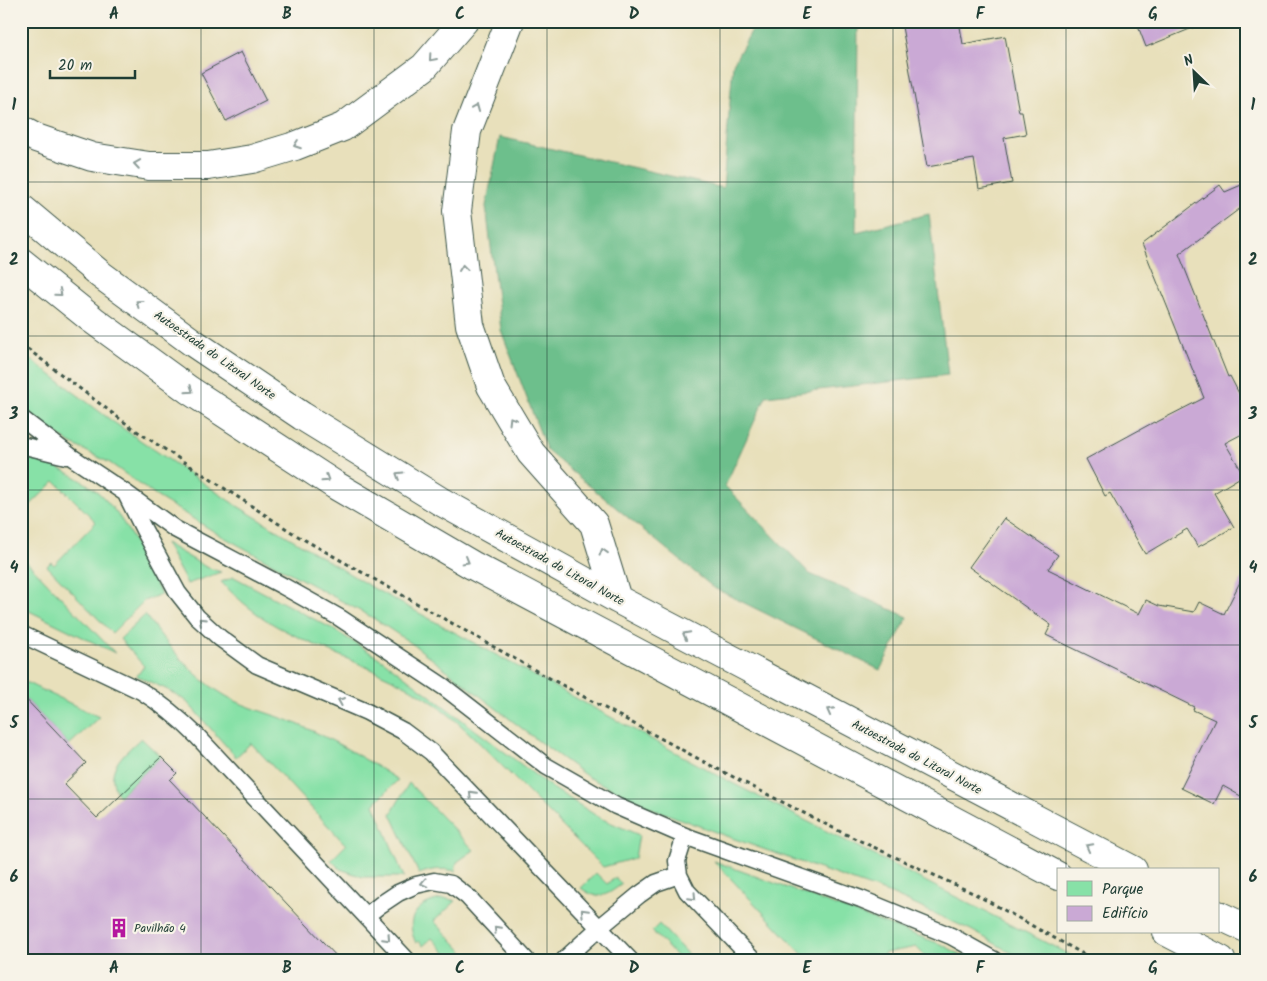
<svg xmlns="http://www.w3.org/2000/svg" width="1267" height="981" font-family="Kalam,sans-serif">
<style>
.green{fill:#87e1a7;stroke:#538f6e}
.forest{fill:#6dbf8c;stroke:#467e60}
.building{fill:#caa9d5}
.lines{fill:none;stroke-linecap:round;stroke-linejoin:round}
.service-casing{stroke:#3d5548;stroke-width:19}
.motorway-casing{stroke:#3d5548;stroke-width:30}
.path{stroke:#3d5548;stroke-width:3;stroke-dasharray:4 4;stroke-linecap:butt}
.service{stroke:#fff;stroke-width:16}
.motorway{stroke:#fff;stroke-width:28}
.oneway{stroke:#8f9e9a}
.grid{fill:none;stroke:#1f3d34;stroke-width:1;stroke-opacity:0.55}
.labels{text-anchor:middle;stroke-width:4.5;stroke-linejoin:round;paint-order:stroke}
.street-label{font-size:12px;fill:#1f3d34;stroke:#f7f3e8}
.poi-label{font-size:12px;fill:#1f3d34;stroke:#f7f3e8;text-anchor:start}
.neatline{fill:none;stroke:#1f3d34;stroke-width:2}
.grid-label{font-size:16px;text-anchor:middle;font-weight:bold;fill:#1f3d34}
</style>
<rect width="100%" height="100%" fill="#f7f3e8"/>
<filter id="ink" filterUnits="userSpaceOnUse"><feTurbulence type="fractalNoise" baseFrequency=".02" numOctaves="2"/><feDisplacementMap in="SourceGraphic" scale="10" xChannelSelector="R" yChannelSelector="G"/><feConvolveMatrix kernelMatrix="1 2 1 2 8 2 1 2 1" color-interpolation-filters="sRGB"/></filter>
<filter id="wash" filterUnits="userSpaceOnUse"><feTurbulence type="fractalNoise" baseFrequency=".0096" numOctaves="4" result="noise"/><feDisplacementMap in="SourceGraphic" scale="20" xChannelSelector="R" yChannelSelector="G"/><feGaussianBlur stdDeviation="1.12" result="paint"/><feColorMatrix in="noise" values="0 0 0 0 0 0 0 0 0 0 0 0 0 0 0 0 0 1.4 0 .05"/><feComposite in="paint" operator="in"/></filter>
<g filter="url(#wash)">
<rect width="100%" height="100%" fill="#e8e0bb"/>
<!-- green -->
<path class="green" d="M21,352l91,69 122,83 139,84 359,195 348,177h-56l-53,-30 -80,-36 -165,-58 -78,-29 -60,-30 -51,-37 -123,-95 -41,-27 -155,-84 -62,-38 -46,-33 -40,-20 -49,-34z
M21,455c8,2 16,3 22,6 18,7 46,22 59,35 27,27 42,65 59,98l-17,7 -32,32 -65,-67 4,-4 3,3 42,-43 -41,-41 -34,33z
M165,543l41,24 15,5 -34,12z
M21,555v1l94,97 -94,-46z
M234,577l97,51 53,33 167,126 49,31 39,17 -4,23 -32,9c-30,-30 -61,-61 -91,-91 -27,-27 -53,-56 -84,-77 -46,-30 -102,-46 -150,-72 -22,-12 -40,-28 -57,-45z
M145,615c23,30 47,62 81,81 22,13 48,18 71,28 36,15 68,35 101,56l-24,24 30,73h-41l-23,-8 -9,-9 15,-15 -95,-102 -15,14 -50,-56 -18,-11 -31,-14 7,-10 -24,-27z
M21,680l78,37 -30,28 -48,-51z
M141,738l20,19 -42,39c-17,-26 4,-41 22,-58z
M409,783l65,67 -17,12 -2,9c-14,-3 -23,-2 -36,3l-28,-60z
M714,861l229,84 27,15h-41l-13,-13 -31,6 -6,7h-71z
M596,873l11,11 8,-6 7,6c-16,12 -24,17 -41,4z
M441,899h7l8,2 -22,20 37,39h-19l-20,-22 -9,8 -4,-5 -3,2c-12,-24 0,-39 25,-44z
M659,924l34,36h-13l-28,-29z"/>
<!-- forest -->
<path class="forest" d="M757,21h101l-2,211 73,-18 19,161 -182,21 -41,90 85,88 98,43 -28,53 -166,-82 -167,-137 -46,-121 -15,-124 14,-69 223,51 10,-124z"/>
<g id="blocks">
<!-- building -->
<path class="building" d="M901,21h58l4,23 42,-8 14,76h3l4,22 -22,4 8,45 -33,6 -5,-30 -47,8z
M1136,21h71v1l-61,25z
M241,52l25,49 -40,20 -25,-48z
M1246,183v21l-67,50 49,123 2,-1 16,31v25l-21,11 19,32 -30,18 20,34 -36,20 -11,-18 -42,25 -35,-61 -5,3 -19,-37 68,-37 1,1 49,-25 -62,-154 78,-59 5,7z
M1004,518l54,37 -10,14 91,45 7,-14 13,6 35,6 5,-10 25,12 22,-44v229l-23,-13 -9,18 -33,-16 34,-68 -22,-10 1,-3 -148,-72 5,-10 -82,-58z
M21,694l65,69 -22,21 33,34 64,-61 16,16 -7,7 170,180h-319z"/>
</g>
</g>
<g filter="url(#ink)">
<use href="#blocks" fill-opacity="0" stroke="#3d5548" stroke-width="1"/>
<g class="lines">
<defs>
<path id="service" d="M21,418l52,40 54,36 48,35 108,57 57,32 104,69 102,79 70,40 69,30 176,63 90,37 43,24
M21,445l45,11
M127,496l17,34 34,63 19,24 23,21 37,27 110,47 36,19 28,21 199,208
M21,634l120,57c21,13 39,28 56,45l210,224
M685,836l-8,25 2,14 8,16 66,69
M366,916l14,-11 18,-12 18,-8 18,-4 17,3 17,13 58,63
M564,960l35,-32 40,-33 17,-12 23,-8"/>
<path id="motorway" d="M510,21l-43,110 -10,80 13,114 21,61 40,67 63,71 23,75
M21,130l15,8 56,19 57,9h59l44,-7 43,-13 48,-19 81,-60 40,-46
M21,208l80,67 91,67 110,74 138,85 177,98 516,271
M21,262l72,58 96,70 146,95 137,80 586,311
M1218,915l28,13
M1167,932l54,28"/>
</defs>
<!-- service casing -->
<use href="#service" class="service-casing"/>
<!-- motorway casing -->
<use href="#motorway" class="motorway-casing"/>
<!-- path -->
<path class="path" d="M21,344l111,84 164,107 244,138 168,91 133,68 134,62 119,66"/>
<!-- service -->
<use href="#service" class="service"/>
<!-- motorway -->
<use href="#motorway" class="motorway"/>
</g>
<!-- one-way arrows -->
<defs><path id="oneway-chevron" d="M-2-3.5L2.5 0L-2 3.5" fill="none" stroke-width="1.6" stroke-linecap="round" stroke-linejoin="round" transform="scale(1.25)"/></defs>
<g class="oneway">
<use href="#oneway-chevron" transform="translate(432 58) rotate(131)"/>
<use href="#oneway-chevron" transform="translate(476 108) rotate(-68)"/>
<use href="#oneway-chevron" transform="translate(297 145) rotate(160)"/>
<use href="#oneway-chevron" transform="translate(137 164) rotate(-171)"/>
<use href="#oneway-chevron" transform="translate(463 268) rotate(-97)"/>
<use href="#oneway-chevron" transform="translate(59 293) rotate(39)"/>
<use href="#oneway-chevron" transform="translate(139 303) rotate(-144)"/>
<use href="#oneway-chevron" transform="translate(190 390) rotate(35)"/>
<use href="#oneway-chevron" transform="translate(512 420) rotate(-121)"/>
<use href="#oneway-chevron" transform="translate(399 475) rotate(-148)"/>
<use href="#oneway-chevron" transform="translate(326 479) rotate(33)"/>
<use href="#oneway-chevron" transform="translate(603 552) rotate(-107)"/>
<use href="#oneway-chevron" transform="translate(466 561) rotate(30)"/>
<use href="#oneway-chevron" transform="translate(202 621) rotate(-137)"/>
<use href="#oneway-chevron" transform="translate(686 635) rotate(-152)"/>
<use href="#oneway-chevron" transform="translate(341 701) rotate(-157)"/>
<use href="#oneway-chevron" transform="translate(830 711) rotate(-152)"/>
<use href="#oneway-chevron" transform="translate(472 794) rotate(-134)"/>
<use href="#oneway-chevron" transform="translate(1089 847) rotate(-152)"/>
<use href="#oneway-chevron" transform="translate(424 883) rotate(168)"/>
<use href="#oneway-chevron" transform="translate(693 897) rotate(47)"/>
<use href="#oneway-chevron" transform="translate(584 912) rotate(-134)"/>
<use href="#oneway-chevron" transform="translate(497 929) rotate(-133)"/>
<use href="#oneway-chevron" transform="translate(387 938) rotate(47)"/>
</g>
</g>
<!-- grid -->
<path class="grid" d="M201,21v939M374,21v939M547,21v939M720,21v939M893,21v939M1066,21v849M21,182h1225M21,336h1225M21,490h1225M21,645h1225M21,799h1225M1066,932v28"/>
<!-- icons -->
<defs>
<symbol id="building-bare" viewBox="-9 -9 18 18"><path d="M-4-6H4V6H1V3H-1V6H-4ZM-2.5-4.3h1.7v1.8h-1.7ZM.8-4.3h1.7v1.8H.8ZM-2.5-1h1.7V.8h-1.7ZM.8-1h1.7V.8H.8Z" fill="#b5179e" stroke="#f7f3e8" stroke-width="2.5" paint-order="stroke"/></symbol>
</defs>
<g fill-rule="evenodd">
<use href="#building-bare" x="105" y="914" width="28" height="28"/>
</g>
<g class="labels">
<!-- street labels -->
<g class="street-label">
<text transform="translate(215 355) rotate(35)" y="4">Autoestrada do Litoral Norte</text>
<text transform="translate(560 567) rotate(29)" y="4">Autoestrada do Litoral Norte</text>
<text transform="translate(917 757) rotate(28)" y="4">Autoestrada do Litoral Norte</text>
</g>
<!-- poi labels -->
<g class="poi-label">
<text x="134" y="932">Pavilhão 4</text>
</g>
</g>
<!-- margin -->
<rect width="1267" height="981" fill="none" stroke="#f7f3e8" stroke-width="55"/>
<!-- legend -->
<rect x="1057" y="868" width="162" height="65" fill="#f7f3e8" stroke="#a1aaa0"/>
<rect x="1067" y="881" width="25" height="15" fill="#87e1a7" stroke="#a1aaa0"/>
<text x="1102" y="894" font-size="15" fill="#1f3d34">Parque</text>
<rect x="1067" y="906" width="25" height="15" fill="#caa9d5" stroke="#a1aaa0"/>
<text x="1102" y="918" font-size="15" fill="#1f3d34">Edifício</text>
<!-- north arrow -->
<g transform="translate(1194 72) rotate(335)" stroke="#f7f3e8" stroke-width="4" paint-order="stroke">
<path d="M0-4L9 19L0 12L-9 19Z" fill="#1f3d34"/>
<text y="-8" font-size="14" font-weight="bold" text-anchor="middle" fill="#1f3d34">N</text>
</g>
<!-- scale -->
<path d="M50 70v8h85v-8" fill="none" stroke="#1f3d34" stroke-width="2.5"/>
<text x="58" y="70" font-size="15" fill="#1f3d34" stroke="#f7f3e8" stroke-width="4" paint-order="stroke">20 m</text>
<rect x="28" y="28" width="1212" height="926" class="neatline"/>
<g class="grid-label">
<text x="114" y="19">A</text>
<text x="287" y="19">B</text>
<text x="460" y="19">C</text>
<text x="634" y="19">D</text>
<text x="807" y="19">E</text>
<text x="980" y="19">F</text>
<text x="1153" y="19">G</text>
<text x="14" y="110">1</text>
<text x="1253" y="110">1</text>
<text x="14" y="265">2</text>
<text x="1253" y="265">2</text>
<text x="14" y="419">3</text>
<text x="1253" y="419">3</text>
<text x="14" y="573">4</text>
<text x="1253" y="573">4</text>
<text x="14" y="728">5</text>
<text x="1253" y="728">5</text>
<text x="14" y="882">6</text>
<text x="1253" y="882">6</text>
<text x="114" y="973">A</text>
<text x="287" y="973">B</text>
<text x="460" y="973">C</text>
<text x="634" y="973">D</text>
<text x="807" y="973">E</text>
<text x="980" y="973">F</text>
<text x="1153" y="973">G</text>
</g>
</svg>
